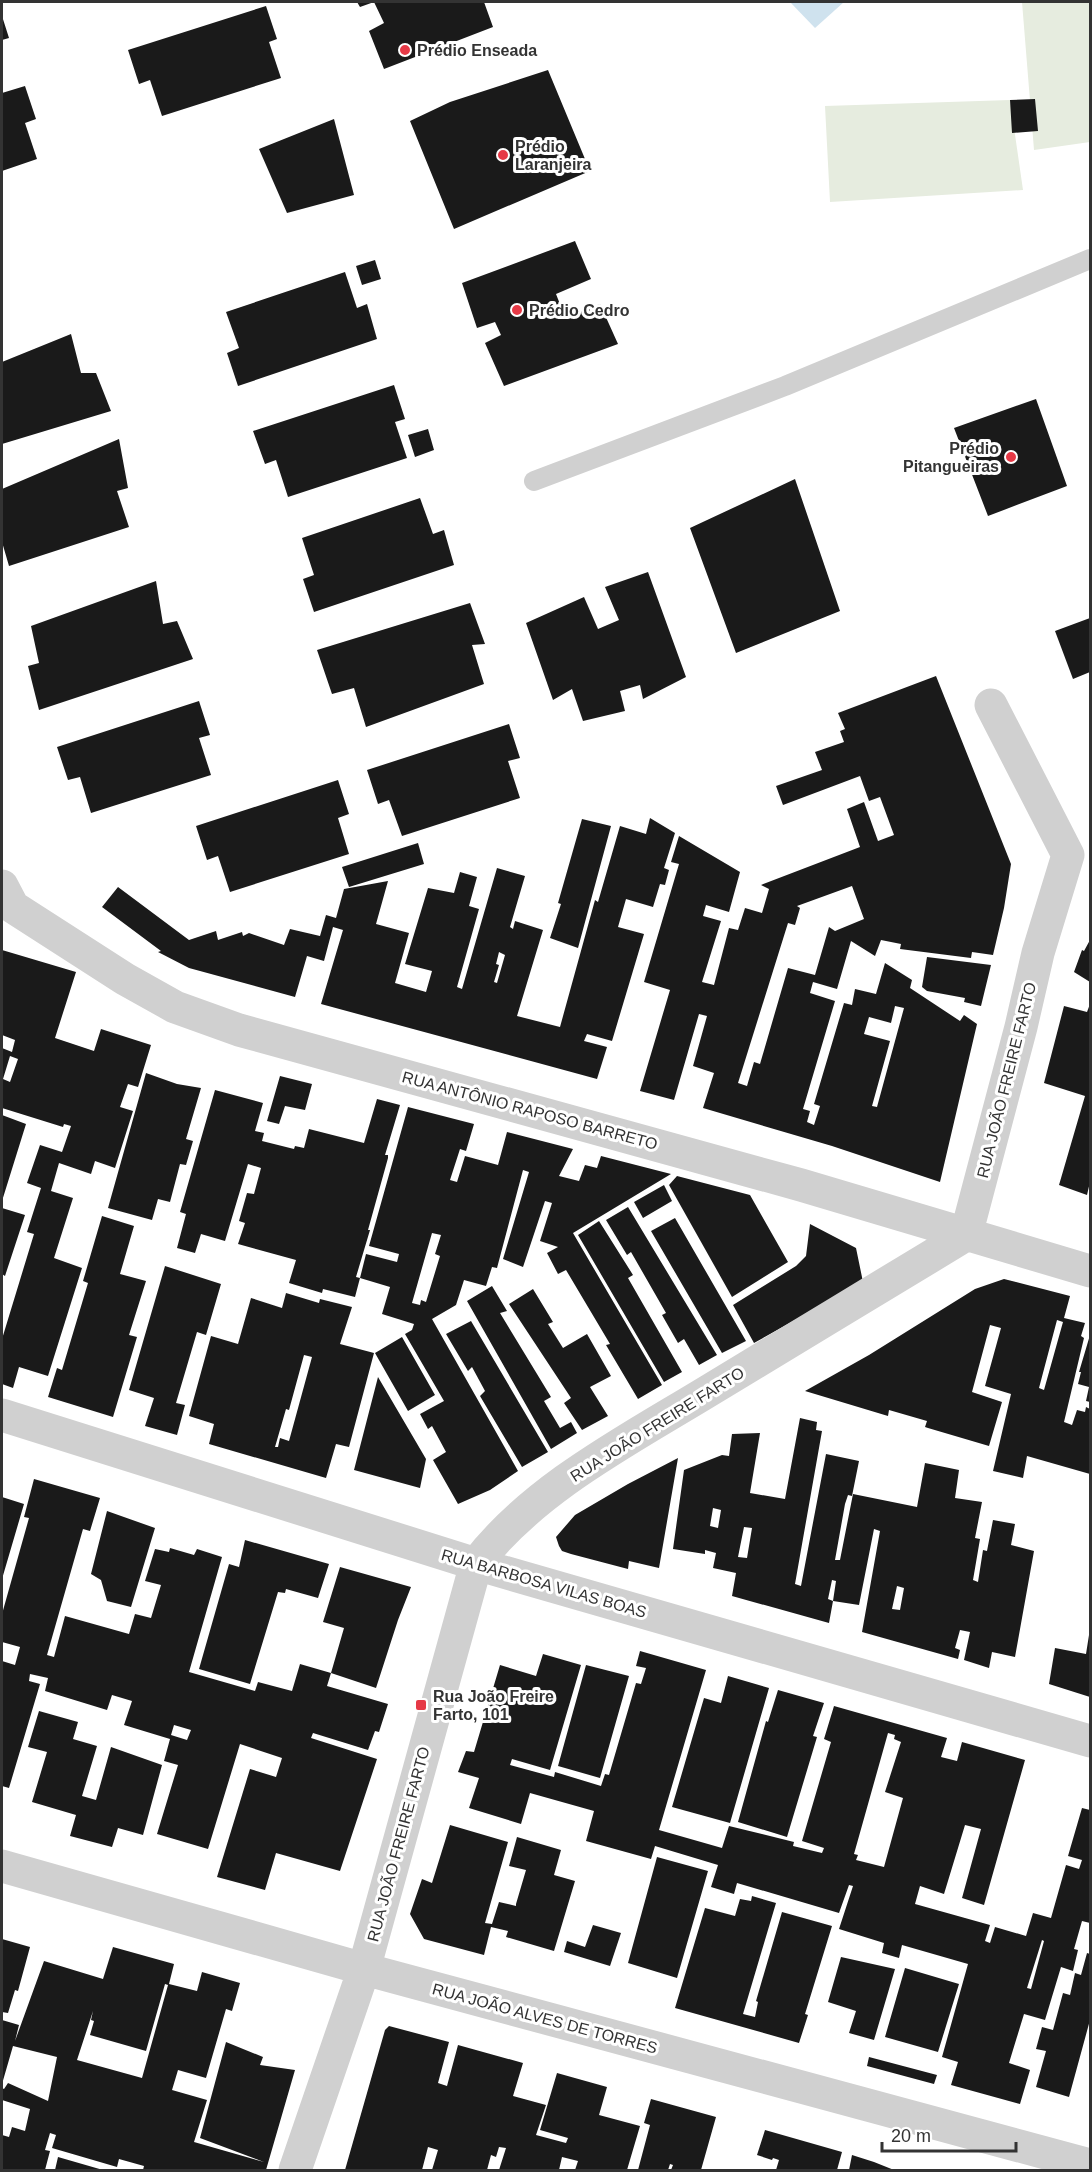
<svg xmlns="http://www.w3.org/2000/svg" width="1092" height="2172" font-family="Helvetica,sans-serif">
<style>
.green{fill:#e6ecdf}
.water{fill:#cfe2ee}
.building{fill:#1a1a1a;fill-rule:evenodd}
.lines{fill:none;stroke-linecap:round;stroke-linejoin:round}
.service{stroke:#d0d0d0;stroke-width:20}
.minor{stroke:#d0d0d0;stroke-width:33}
.poi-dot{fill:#e63946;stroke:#fff;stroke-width:2}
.labels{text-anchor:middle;stroke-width:6;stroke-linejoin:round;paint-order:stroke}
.poi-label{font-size:16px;font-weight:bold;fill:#333;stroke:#fff;text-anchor:start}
.street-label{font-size:16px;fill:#333;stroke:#fff}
</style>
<rect width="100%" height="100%" fill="#fff"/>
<!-- green -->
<path class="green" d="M1022,2h68v140l-56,8z
M1010,100l13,90 -193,12 -5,-96z"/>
<!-- water -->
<path class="water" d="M790,2h54l-29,26z"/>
<!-- building -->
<path class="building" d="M357,2h127l9,25 -109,42 -15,-38 15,-8 -10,-21 -14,5z
M266,6l11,33 -8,3 12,36 -119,38 -12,-36 -11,4 -11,-34z
M2,16l7,22 -7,2z
M548,70l42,101 -136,58 -44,-108 40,-19z
M25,86l11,33 -11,4 12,36 -35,12v-78z
M1035,99l3,32 -26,2 -2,-33z
M334,119l20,76 -67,18 -28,-64z
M575,241l16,38 -35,15 9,23 35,-13 18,40 -114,42 -19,-43 16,-8 -6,-13 -18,6 -15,-45z
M375,260l6,19 -19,6 -6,-19z
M345,272l12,36 10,-4 10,35 -139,47 -11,-33 12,-5 -13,-36z
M71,334l10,39h15l15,38 -109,33v-82z
M394,385l11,34 -10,3 12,36 -119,39 -12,-37 -11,4 -12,-33z
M1036,399l31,87 -79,30 -34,-88z
M428,429l6,21 -19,7 -7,-22z
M119,439l9,49 -11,3 12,36 -120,39 -7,-24v-53z
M795,479l45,132 -104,42 -46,-125z
M420,498l13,36 11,-4 10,35 -140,47 -11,-33 11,-4 -12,-37z
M648,572l38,105 -43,22 -3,-14 -20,6 5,20 -42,10 -11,-32 -19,11 -27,-77 58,-26 14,32 21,-9 -14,-33z
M156,581l7,43 14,-3 16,38 -154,51 -11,-44 11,-3 -8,-37z
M470,603l15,41 -13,1 12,39 -118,43 -12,-39 -22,6 -15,-44z
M1090,618v54l-17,7 -18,-48z
M936,676l75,188 -7,44 -11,47 -21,-3 -1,6 -71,-9 1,-5 -20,-4 -6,16 -24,-15 -14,48 -24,-7 -3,11 25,8 -32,108 7,2 -3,11 7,3 6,-19 -6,-2 30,-101 8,2 3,-16 21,5 9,-31 27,17 -2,8 50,33 4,-6 13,9 -37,158 -108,-36 -129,-38 11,-35 -21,-7 14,-50 -8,-2 -25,86 -34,-9 30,-101 -26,-8 35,-118 -8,-2 8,-26 61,36 -11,40 -23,-7 -3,11 18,5 -19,61 12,3 15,-57 9,2 7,-22 17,5 7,-24 -8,-4 99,-38 -13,-38 17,-7 14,39 16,-6 -14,-38 -11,4 -9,-25 -77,29 -7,-19 46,-16 -7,-18 29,-10 -4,-11 5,-2 -7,-16zM852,886l12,33 -29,12 -6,-4 -14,48 -27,-7 -28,96 -6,-2 -7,24 -9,-3 50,-160 7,2 5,-17 -3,-2zM895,1006l9,2 -27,99 -5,-1 18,-65 -26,-7 5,-17 22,6z
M199,701l11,34 -11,3 12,37 -120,38 -11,-36 -12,3 -11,-33z
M509,724l11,34 -12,3 12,37 -118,38 -13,-36 -11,4 -11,-34z
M338,780l11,34 -11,4 11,36 -119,38 -12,-36 -11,4 -11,-34z
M650,818l25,15 -11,35 5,2 -4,15 -5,-1 -7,23 -27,-8 -8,28 26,7 -32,107 -25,-7 -3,7 23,6 -10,32 -276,-75 22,-74 -10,-3 -9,34 -17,-5 -12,41 -106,-29 -31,-16 3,-1 -59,-44 16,-20 71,53 27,-9 2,9 24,-8 1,4 6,-3 35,12 6,-16 30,7 6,-21 10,3 8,-29 44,-8 -12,43 33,9 -14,50 31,9 6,-21 -27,-7 23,-76 26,5 6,-21 17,5 -8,29 10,3 -22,78 5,2 35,-121 28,8 -15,51 3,2 2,-8 28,9 -26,86 43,11 35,-127 3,2 22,-76 26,8zM499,952l6,3 -8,28 -3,-1 5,-17 -3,-1z
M582,819l29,7 -33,122 -28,-10 11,-34 -3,-1z
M418,843l6,21 -75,23 -7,-20z
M1090,940v42l-16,-10 8,-22 2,1z
M2,950l74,22 -21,66 39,13 7,-22 50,16 -13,42 -10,-3 -8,23 13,4 -18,57 -20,-7 -4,13 -32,-11 -8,28 22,7 -19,60 28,10 -34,108 -29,-9 -6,21 -11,-4v-45l32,-105 -7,-2 14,-44 -14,-5 13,-38 22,7 9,-26 -7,-2 -1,3 -61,-19v-60l10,4 3,-12 -13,-5zM10,1056l8,3 -8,23 -7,-3z
M927,957l64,8 -10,41 -17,-4 1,-4 -38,-7 -5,-4z
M1090,1004v178l-3,13 -28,-10 26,-89 -41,-13 20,-77 23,6z
M146,1073l31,11 24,4 -15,51 7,2 -7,24 -6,-1 -10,38 -12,-3 -6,21 -44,-12z
M280,1076l32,8 -7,26 -20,-4 -6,18 -12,-3z
M215,1090l48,13 -8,28 9,2 -2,8 32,8 1,-3 9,2 5,-19 55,14 13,-44 23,6 -15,50h3v3l-20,72h2l-14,47 4,1 -5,19 -32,-8 -1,4 -33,-10 7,-23 -58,-16 7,-21 -6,-2 8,-28 7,1 7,-26 -13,-4 -23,77 -24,-7 -6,19 -18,-5 9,-34 -6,-2z
M408,1107l66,17 -8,27 -6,-2 -10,31 7,2 8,-26 33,9 9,-33 66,17 -14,27 20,5 6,-16 12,3 4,-12 70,18 -98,59 89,152 -24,14 -32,-54 4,-1 -44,-74 -8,4 -11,-21 11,-6 -18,-6 12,-38 -7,-2 -22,66 -20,-8 26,-87 -6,-2 -26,98 -5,-1 -6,19 -22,-6 -8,25 -24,14 86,152 -28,19 -32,14 -25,-44 13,-8 -14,-26 -4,3 -8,-15 24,-13 -39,-67 7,-4 2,-6 -32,-10 8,-27 -30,-9 6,-24 31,8 2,-8 -30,-8zM432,1233l9,2 -6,19 5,2 -14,46 -5,-2 -1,5 -8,-2z
M2,1115l24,9 -24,77z
M677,1176l73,19 38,67 -56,35 -63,-112z
M664,1185l8,16 -29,17 -9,-16z
M628,1207l89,148 -18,10 -15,-26 -6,4 -16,-28 4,-2 -35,-61 -4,3 -21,-35z
M2,1208l23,7 -20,61 -3,-2z
M102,1216l32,10 -14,48 26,7 -17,54 8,2 -24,80 -65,-20 9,-29 5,2 26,-87 -5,-2z
M675,1218l71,123 -24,12 -71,-122z
M599,1221l34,54 -5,3 54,94 -18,10 -86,-147z
M810,1224l46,24 7,34 -109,61 -21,-38 63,-39 10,-10z
M165,1266l56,18 -15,51 -9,-3 -21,71 9,2 -8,30 -32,-9 9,-28 -25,-8z
M1004,1279l66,17 -6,22 21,5 -4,13 3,2 -20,84 8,3 5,-15 8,2 1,-5 4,2v65l-63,-18 -4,22 -30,-7 18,-77 -26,-8 16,-58 -11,-3 -18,67 30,10 -13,44 -61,-18 -3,-1 2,-6 -38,-11 -1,6 -83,-25 64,-36 106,-66zM1057,1320l6,2 -19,68 -5,-2z
M492,1286l15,25 -7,2 51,84 -7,4 16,27 11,-6 6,11 -26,16 -84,-148z
M533,1289l20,33 -5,2 15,24 24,-14 24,42 -21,11 18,29 -26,14 -18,-27 7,-5 -62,-94z
M286,1293l33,10 1,-4 32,8 -12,37 34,9 -25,94 -13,-3 -10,34 -117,-34 5,-20 -25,-8 22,-80 27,8 13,-46 31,10zM304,1355l8,2 -23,84 -9,-3 -2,9h-3l11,-38 3,1z
M471,1321l77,131 -26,15 -42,-71 5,-5 -13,-24 -4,4 -22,-37z
M1090,1335v67l-4,-1 3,-14 -11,-3 3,-12h-2z
M402,1337l33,58 -27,16 -33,-58z
M378,1377l48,82 -6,29 -66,-18z
M800,1418l17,4 -1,8 6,1 -27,153 6,2 25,-132 33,7 -7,35 -4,-1 -3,9 -10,56h5l13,-66 64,13 8,-44 34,7 -4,28 27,4 -7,36 5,1 -7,41 5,2 5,-32 4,1 6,-31 22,4 -4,21 23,6 -19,106 -23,-5 -3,16 -25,-8 6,-28 -10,-2 -5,18 5,2 -2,9 -96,-27 18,-101 -6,-2 -15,76 -26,-4 -4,22 -97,-27 4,-23 -23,-5 3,-15 -11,-3v4l-32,-5 11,-79 38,-15 7,1 3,-22 28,-1 -10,60 35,6zM713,1508l8,2 -3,18 -8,-2zM744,1527l8,1 -5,30 -9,-1zM832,1580l4,1 -3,20 -5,-2zM897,1586l7,2 -4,22 -8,-1z
M678,1458l-19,110 -30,-7 -1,8 -57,-15 -9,-3 -3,-5 -3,-9 19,-22 53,-31z
M34,1479l66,19 -10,33 -7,-2 -36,126 7,2 11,-41 64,18 6,-20 16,4 10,-33 -16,-4 10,-32 14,3 1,-4 24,7 3,-6 25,8 -33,115 66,19 3,-9 34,9 8,-27 31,9 13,-45 -21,-6 17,-55 71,20 -13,33 -22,68 -45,-15 -4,13 61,18 -9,28 -4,-1 -7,19 -55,-17 -2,5 66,21 -37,112 -64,-18 -11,37 -48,-13 33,-108 26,8 6,-19 -42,-14 -32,105 -51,-15 21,-69 -14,-4 6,-22 -46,-14 8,-24 -20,-6 -5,15 -62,-19 3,-13 -18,-4 -1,7 11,3 -31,104 -7,-2v-125l13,4 5,-18 -18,-5v-28l27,-96 -5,-1zM174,1725l17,5 -4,10 -16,-5z
M2,1497l22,7 -22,75z
M107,1511l48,17 -24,79 -24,-6 -6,-21 -10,-6z
M245,1540l84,24 -11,34 -32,-9 -1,4 -7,-1 -28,92 -51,-15 30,-105 10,3z
M1089,1635l1,62 -41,-13 6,-36 31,6z
M640,1651l66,19 -47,160 63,18 7,-22 65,16 -1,4 29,7 2,-5 -22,-7 29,-99 -7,-3 10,-33 113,32 -6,19 16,4 5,-19 63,18 -41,145 -22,-7 19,-69 -16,-4 -21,69 -24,-8 -5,18 75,21 -5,16 5,2 5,-16 31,9 7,-23 18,5 15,-53 13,4 3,-9 -14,-4 14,-48 8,2v113l-8,-2 -8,28 4,1 -5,21 -12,-4 -16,53 -21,-6 -15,49 21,7 -10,34 -69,-19 7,-23 -16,-5 26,-93 -66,-19 -3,13 -17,-5 2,-10 -45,-14 14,-43 -4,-1 -10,28 -102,-30 -3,11 -23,-7 7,-22 -63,-19 -4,13 -65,-18 8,-30 -64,-18 -9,31 -52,-16 10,-30 -21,-6 8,-21 8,1 26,-87 36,11 7,-22 38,11 -31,105 -38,-11 -2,6 44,12 1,-5 46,14 4,-12 4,1 27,-92 5,1 5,-16 -10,-2zM888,1733l7,2 -1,4 7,3 -16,50 18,6 -19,69 -28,-7 2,-5 -4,-1zM1042,1940l2,1 -13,48 -4,-1z
M586,1665l43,11 -29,102 -42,-12z
M728,1676l41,12 -39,135 -58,-16 32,-109 17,5z
M778,1690l46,13 -11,33 4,1 -30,100 -49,-15 28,-101 2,1z
M39,1711l39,11 -5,17 24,7 -15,50 14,4 15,-53 51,18 -19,70 -25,-7 -6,19 -42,-11 6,-21 -44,-13 15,-50 -19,-5z
M450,1825l58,17 -23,81 7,1 7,-22 17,4v-2l10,-34 -17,-4 8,-29 44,13 -7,25 21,6 -21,70 -48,-14 2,-6 -17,-4 -7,28 -60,-16 -14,-25 12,-35 10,4z
M657,1857l51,14 -31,107 -49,-15z
M752,1896l24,7 -33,111 12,3 3,-15 -2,-1 26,-89 50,14 -27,88 3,1 -9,28 -124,-35 30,-100 30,8 5,-17 11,2z
M593,1925l28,8 -11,33 -46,-14 3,-11 18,6z
M2,1939l28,8 -12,44 -3,-1 -7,23 -6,-1z
M113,1947l61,17 -5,20 28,7 5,-19 38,11 -8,28 -6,-2 -20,69 -28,-8 -6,20 35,10 -13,42 70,20 -64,-24 26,-96 37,15 -3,8 35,5 -29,100h-123l1,-4 -25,-7 -2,8 -65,-19 4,-13 -6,-2 -5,17 5,1 -5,19h-43v-35l7,2 3,-10 13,4 5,-22 -28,-9v-12l2,1 4,-6 40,18 9,-44 -44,-11 -11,38v-64l17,5 -4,16 29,-80 59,18zM165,1984l3,1 -26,93 -65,-18 16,-49 -2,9 3,1 -4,14 56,16z
M1087,1953l3,1v66l-21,77 -33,-10 10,-36 -10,-2 6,-22 11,3 10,-37 7,2 5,-22 6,2z
M841,1957l54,12 -21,71 -25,-7 7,-22 -28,-9z
M905,1968l54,16 -21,68 -53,-15z
M389,2026l60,16 -11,41 9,3 11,-41 65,18 -10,33 33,9 -10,30 30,8 2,-5 -28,-8 17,-57 50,14 -8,28 41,11 -13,44h-52l3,-9 -16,-4 -3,13h-60l7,-22 -7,-1 -3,10 -5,-2 -4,15h-55l6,-20 -10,-3 -6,23h-77l40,-140z
M869,2057l68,18 -3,9 -67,-18z
M651,2099l65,18 -15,53h-30l2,-5 -3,-1 -2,6h-30l12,-45 -6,-2z
M765,2130l77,22 -5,18h-61l3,-10 -6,-2 -1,2 -15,-5z
M852,2155l22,7 20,8h-45z
M58,2157l45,13h-48z"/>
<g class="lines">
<!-- service -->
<path class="service" d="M534,481l251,-95 305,-127"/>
<!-- minor -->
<path class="minor" d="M991,705l77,150
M2,886l11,21 112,72 50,28 64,23 562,155 289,86
M2,1415l474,149 614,177
M2,1866l362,103 726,196
M295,2170l69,-201 112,-405c56,-74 150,-123 229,-171 87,-53 174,-105 261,-158l55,-208 17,-74 30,-98"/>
</g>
<!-- markers -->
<g class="poi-dot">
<circle cx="405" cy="50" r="6"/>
<circle cx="503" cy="155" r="6"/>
<circle cx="517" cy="310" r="6"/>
<circle cx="1011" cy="457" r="6"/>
<rect x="415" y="1699" width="12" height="12" rx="3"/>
</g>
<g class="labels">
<!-- poi labels -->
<g class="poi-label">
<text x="417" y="56">Prédio Enseada</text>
<text x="515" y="152">Prédio<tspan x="515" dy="18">Laranjeira</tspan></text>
<text x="529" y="316">Prédio Cedro</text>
<text x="999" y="454" text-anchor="end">Prédio<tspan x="999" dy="18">Pitangueiras</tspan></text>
<text x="433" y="1702">Rua João Freire<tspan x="433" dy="18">Farto, 101</tspan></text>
</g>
<!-- street labels -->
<g class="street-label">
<text transform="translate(1006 1080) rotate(-76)" y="6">RUA JOÃO FREIRE FARTO</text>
<text transform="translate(530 1110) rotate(15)" y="6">RUA ANTÔNIO RAPOSO BARRETO</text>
<text transform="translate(657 1424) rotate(-32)" y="6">RUA JOÃO FREIRE FARTO</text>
<text transform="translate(544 1583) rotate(16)" y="6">RUA BARBOSA VILAS BOAS</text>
<text transform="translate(398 1844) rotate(-75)" y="6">RUA JOÃO FREIRE FARTO</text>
<text transform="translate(545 2018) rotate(15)" y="6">RUA JOÃO ALVES DE TORRES</text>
</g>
</g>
<!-- border -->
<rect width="1092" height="2172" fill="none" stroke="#333333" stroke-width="6"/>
<!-- scale -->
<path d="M882 2142v9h134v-9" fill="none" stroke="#333333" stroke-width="3"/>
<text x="891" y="2142" font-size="18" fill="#333333" stroke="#ffffff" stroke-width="4.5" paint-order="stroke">20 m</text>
</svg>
